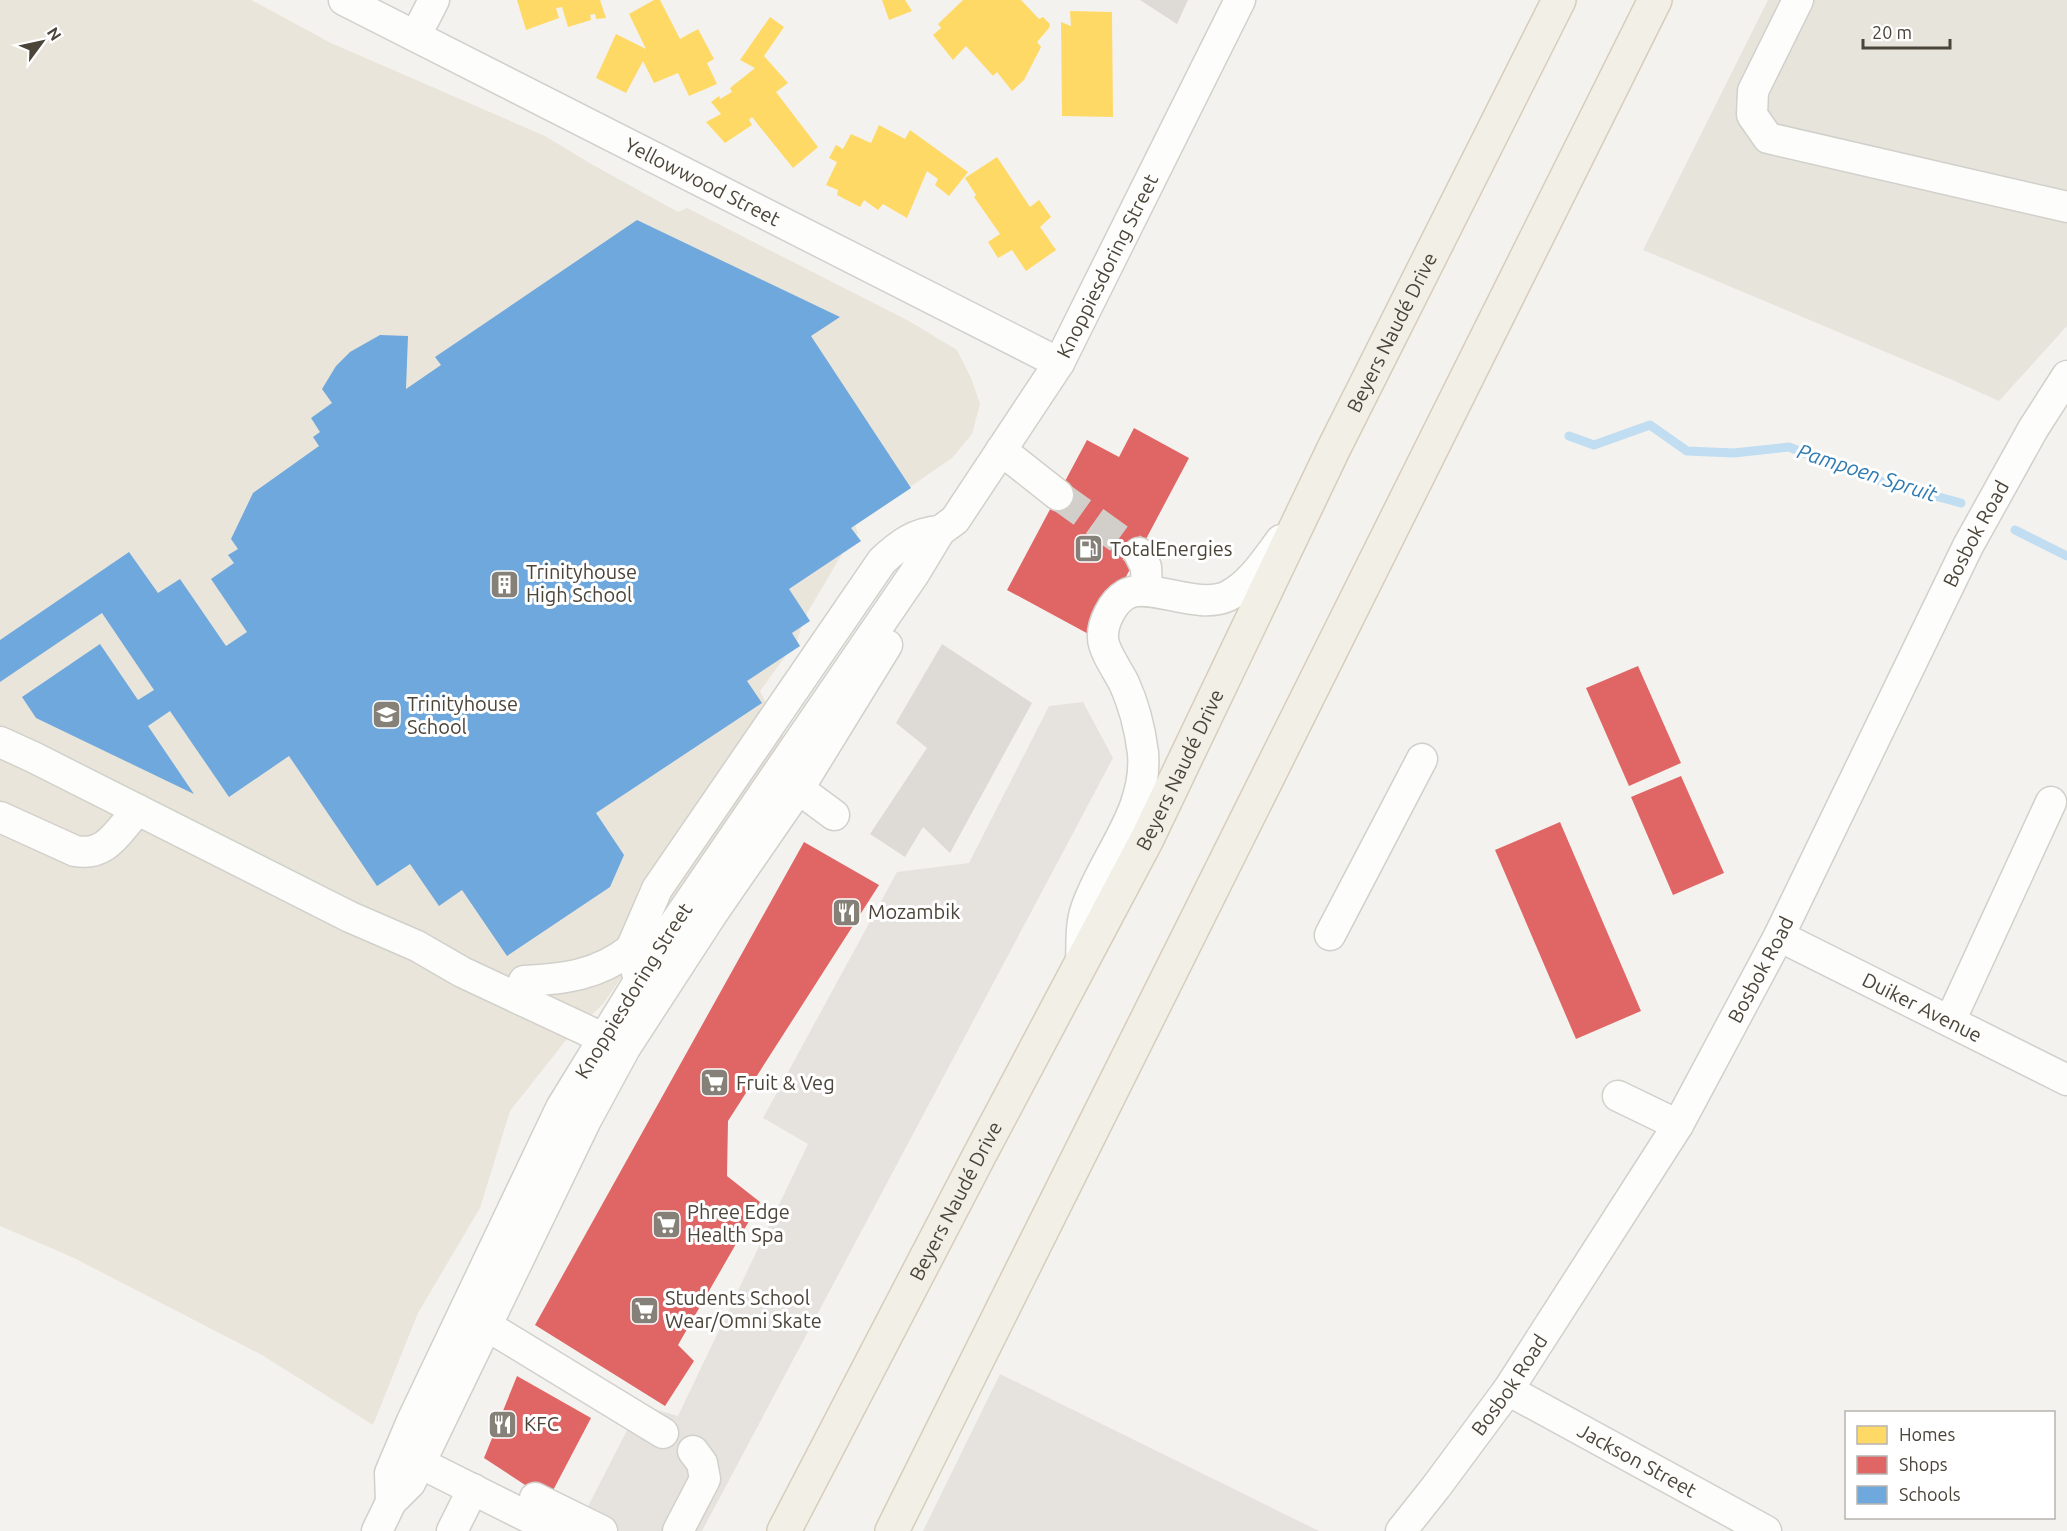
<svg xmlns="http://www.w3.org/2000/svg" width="2067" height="1531" font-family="Ubuntu,sans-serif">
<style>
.residential{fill:#e7e4dc}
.education{fill:#eae5da}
.parking{fill:#e6e3df}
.homes{fill:#ffd966}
.shops{fill:#e06666}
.schools{fill:#6fa8dc}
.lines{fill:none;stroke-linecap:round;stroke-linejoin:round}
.stream{stroke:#c0ddf1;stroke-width:9}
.building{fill:#dedbd6}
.minor-tunnel{stroke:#d2cfca;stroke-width:30;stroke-dasharray:30 15;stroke-linecap:butt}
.minor-casing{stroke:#d2d0cb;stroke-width:33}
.major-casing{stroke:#d6cebb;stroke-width:36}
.minor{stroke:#fdfdfc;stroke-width:30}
.major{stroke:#f2efe6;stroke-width:33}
.labels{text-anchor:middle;stroke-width:6;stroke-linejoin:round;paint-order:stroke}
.street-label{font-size:20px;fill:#4b4439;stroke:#fff}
.poi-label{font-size:20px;fill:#4b4439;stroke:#fff;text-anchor:start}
.water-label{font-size:21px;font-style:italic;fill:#2e7ab2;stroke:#fff}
</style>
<rect width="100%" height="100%" fill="#f4f2ee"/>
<!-- residential -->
<path class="residential" d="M1768,0h299v326l-68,75 -49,-22 -307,-129z"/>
<!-- education -->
<path class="education" d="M0,0h251l80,43 214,93 48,29 85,47 9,-4 222,113 48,29 14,28 9,26 -8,30 -20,24 -97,67 3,8 -10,11 -45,76 -5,19 -38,52 25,48 -182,265 -36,35 -57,72 -30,97 -62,105 -45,112 -111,-70 -188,-97 -74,-32z"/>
<!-- parking -->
<path class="parking" d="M1083,702l30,56 -411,773h-96l-23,-15 57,-111 38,11 130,-272 -45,-26 134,-246 72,-9 80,-157z
M1000,1374l319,157h-396z"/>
<!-- homes -->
<path class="homes" d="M517,0h83l6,18 -10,1 -1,-5 -5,1 1,5 -23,7 -6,-20 -6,1 3,10 -33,12z
M654,0h6l20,39 18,-10 16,30 -7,4 10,21 -28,12 -11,-23 -24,10 -11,-22 -17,32 -30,-15 20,-44 30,15 -17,-35z
M882,0h23l7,11 -23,9z
M963,0h58l18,19 4,-2 7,7 -1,4 -12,14 4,5 -17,33 -12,11 -15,-19 -4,4 -27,-30 -13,14 -20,-25 8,-7 -3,-4z
M1070,11l42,1 1,105 -51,-1 -1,-94 10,4z
M770,17l14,10 -20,29 24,27 -12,9 42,55 -25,21 -41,-51 -3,3 3,5 -27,18 -19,-21 15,-8 -10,-12 8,-6 1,3 12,-7 -2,-4 25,-20 -15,-8z
M879,125l26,14 5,-9 58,42 -19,24 -14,-11 3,-6 -11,-8 -20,47 -24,-14 -5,6 -14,-10 -4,7 -23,-12 1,-5 -12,-5 11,-23 -8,-4 7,-13 7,4 8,-15 20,9z
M997,157l33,50 9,-7 12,17 -11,10 16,23 -30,21 -14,-21 -14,8 -10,-16 12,-8 -26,-37 2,-2 -11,-17z"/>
<!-- shops -->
<path class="shops" d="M1134,428l55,30 -95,179 -87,-47 80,-150 32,17z
M1638,666l43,97 -52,23 -43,-98z
M1681,776l43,97 -51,22 -42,-98z
M1560,822l81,189 -65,28 -81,-189z
M804,842l75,43 -151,236 -1,55 33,26 -82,143 16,16 -29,45 -130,-81z
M517,1376l74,42 -43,82 -64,-42z"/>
<!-- schools -->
<path class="schools" d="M637,220l203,97 -29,19 100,152 -60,40 10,13 -72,48 21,32 -18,12 8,13 -53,35 15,22 -166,110 28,42 -14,32 -103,69 -45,-66 -23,16 -29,-42 -33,22 -88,-130 -60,41 -59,-86 -22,15 46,68 -158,-76 -14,-21 78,-53 38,56 16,-10 -52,-77 -102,69v-42l129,-88 29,41 22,-14 46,67 21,-14 -36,-53 23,-16 -6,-8 10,-6 -7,-10 22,-46 66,-47 -6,-9 7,-5 -9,-14 21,-15 -10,-14 14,-23 14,-14 30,-17 28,1 -2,53 35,-24 -6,-8z"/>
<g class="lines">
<!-- stream -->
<path class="stream" d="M1569,436l25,9 56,-20 37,26 47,2 55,-6 76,30 96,26
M2015,530l52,26"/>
</g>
<!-- building -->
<path class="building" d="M1140,0h48l-11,24z
M942,644l90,59 -82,150 -27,-26 -18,30 -35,-23 57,-86 -31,-25z"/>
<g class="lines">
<!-- minor-tunnel -->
<path class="minor-tunnel" d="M1058,495l81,58"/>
<defs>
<g id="minor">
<path id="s1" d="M344,0l715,363"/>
<path d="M1798,0l-45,91 -1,24 16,23 299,69"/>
<path d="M416,35l18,-35"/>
<path d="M1001,450l57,45"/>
<path d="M1139,553l7,14 1,24"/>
<path d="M0,742l33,15 317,160 67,29 45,26 160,75"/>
<path d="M784,778l50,37"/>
<path d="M0,817l75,34c33,6 43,-21 63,-41"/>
<path d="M1330,935l92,-176"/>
<path id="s2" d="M1779,936l288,144"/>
<path d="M1081,963c1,-17 -1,-37 5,-54 18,-53 62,-97 57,-156 -3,-24 -9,-48 -19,-70 -6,-12 -21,-33 -21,-45 -1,-15 10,-36 22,-43 22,-15 71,16 103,1 23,-12 38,-36 53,-56"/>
<path d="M639,980l-8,-31 26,-60 225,-328c18,-17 33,-28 58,-30"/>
<path d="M524,981c41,-2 74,-6 107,-32"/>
<path d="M1950,1021l101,-219"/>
<path d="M1618,1096l60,29"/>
<path d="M471,1316l192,117"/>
<path id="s3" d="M1508,1390l258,141"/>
<path d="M420,1463l136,68"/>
<path d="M535,1498l67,33"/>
<path id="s4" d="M391,1502l-1,-29 22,-52 149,-313 110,-179 243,-355 26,-43 15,-11 104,-157 181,-363"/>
<path d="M377,1531l14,-29 19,-19 10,-20 166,-343 39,-72 87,-134 87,-126 88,-143"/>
<path d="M452,1531l21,-42"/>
<path d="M678,1531l27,-52 -3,-16 -9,-12"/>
<path id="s5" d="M1401,1531l35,-44 72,-97 170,-265 101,-189 189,-390 65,-117 34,-53"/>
</g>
<g id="major">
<path id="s6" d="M784,1531l195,-375 168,-317 187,-391 225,-448"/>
<path d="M892,1531l763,-1531"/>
</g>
</defs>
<!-- minor casing -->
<use href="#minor" class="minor-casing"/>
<!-- major casing -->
<use href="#major" class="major-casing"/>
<!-- minor -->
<use href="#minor" class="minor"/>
<!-- major -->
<use href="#major" class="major"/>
</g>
<!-- icons -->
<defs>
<symbol id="fuel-square" viewBox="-11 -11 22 22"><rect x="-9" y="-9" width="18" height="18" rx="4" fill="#868178" stroke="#fff"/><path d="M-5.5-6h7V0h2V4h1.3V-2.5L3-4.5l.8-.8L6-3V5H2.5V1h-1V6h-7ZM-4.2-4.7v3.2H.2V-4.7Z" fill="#fff"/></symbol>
<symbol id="building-square" viewBox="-11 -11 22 22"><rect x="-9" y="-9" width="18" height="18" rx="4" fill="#868178" stroke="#fff"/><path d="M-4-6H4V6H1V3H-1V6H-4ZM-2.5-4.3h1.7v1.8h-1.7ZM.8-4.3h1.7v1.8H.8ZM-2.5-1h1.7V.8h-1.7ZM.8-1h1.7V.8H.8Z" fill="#fff"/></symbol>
<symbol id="school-square" viewBox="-11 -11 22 22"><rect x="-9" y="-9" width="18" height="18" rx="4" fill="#868178" stroke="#fff"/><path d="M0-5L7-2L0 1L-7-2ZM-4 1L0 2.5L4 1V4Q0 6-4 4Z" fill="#fff"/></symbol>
<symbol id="restaurant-square" viewBox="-11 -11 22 22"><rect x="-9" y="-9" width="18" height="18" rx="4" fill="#868178" stroke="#fff"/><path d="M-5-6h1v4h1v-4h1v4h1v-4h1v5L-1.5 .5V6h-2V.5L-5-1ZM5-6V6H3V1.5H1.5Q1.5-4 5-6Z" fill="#fff"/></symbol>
<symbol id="supermarket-square" viewBox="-11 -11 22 22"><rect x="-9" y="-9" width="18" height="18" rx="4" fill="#868178" stroke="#fff"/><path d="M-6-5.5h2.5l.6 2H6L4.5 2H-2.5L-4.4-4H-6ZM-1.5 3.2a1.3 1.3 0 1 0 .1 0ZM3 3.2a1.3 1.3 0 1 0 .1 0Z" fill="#fff"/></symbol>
</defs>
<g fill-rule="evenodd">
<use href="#fuel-square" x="1072" y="532" width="33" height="33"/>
<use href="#building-square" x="488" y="568" width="33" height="33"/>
<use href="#school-square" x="370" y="698" width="33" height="33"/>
<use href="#restaurant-square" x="830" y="896" width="33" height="33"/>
<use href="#supermarket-square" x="698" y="1066" width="33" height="33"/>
<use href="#supermarket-square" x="650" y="1208" width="33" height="33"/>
<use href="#supermarket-square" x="628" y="1294" width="33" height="33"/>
<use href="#restaurant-square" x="486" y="1408" width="33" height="33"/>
</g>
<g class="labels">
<!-- street labels -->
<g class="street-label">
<text dy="7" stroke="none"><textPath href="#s1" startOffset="402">Yellowwood Street</textPath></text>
<text dy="7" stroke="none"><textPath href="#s4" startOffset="1438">Knoppiesdoring Street</textPath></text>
<text dy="7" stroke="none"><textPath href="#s6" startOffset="1344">Beyers Naudé Drive</textPath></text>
<text dy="7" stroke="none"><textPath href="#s5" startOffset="1154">Bosbok Road</textPath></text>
<text dy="7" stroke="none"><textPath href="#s6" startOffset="858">Beyers Naudé Drive</textPath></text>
<text dy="7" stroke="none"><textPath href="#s5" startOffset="668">Bosbok Road</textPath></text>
<text dy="7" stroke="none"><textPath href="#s4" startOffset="570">Knoppiesdoring Street</textPath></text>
<text dy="7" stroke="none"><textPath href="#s2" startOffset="160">Duiker Avenue</textPath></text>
<text dy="7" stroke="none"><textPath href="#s6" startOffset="372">Beyers Naudé Drive</textPath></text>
<text dy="7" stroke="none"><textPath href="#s5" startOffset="182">Bosbok Road</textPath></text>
<text dy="7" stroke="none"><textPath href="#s3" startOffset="147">Jackson Street</textPath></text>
</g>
<!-- poi labels -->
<g class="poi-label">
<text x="1110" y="556">TotalEnergies</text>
<text x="526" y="579">Trinityhouse<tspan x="526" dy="23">High School</tspan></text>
<text x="407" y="711">Trinityhouse<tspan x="407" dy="23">School</tspan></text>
<text x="868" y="919">Mozambik</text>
<text x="736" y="1090">Fruit &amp; Veg</text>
<text x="687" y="1219">Phree Edge<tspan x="687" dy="23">Health Spa</tspan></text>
<text x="665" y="1305">Students School<tspan x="665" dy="23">Wear/Omni Skate</tspan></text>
<text x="524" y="1431">KFC</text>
</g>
<!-- water labels -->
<g class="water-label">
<text transform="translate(1867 473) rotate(18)" y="7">Pampoen Spruit</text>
</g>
</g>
<!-- legend -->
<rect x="1845" y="1411" width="210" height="108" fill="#ffffff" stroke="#b7b4b0" stroke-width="1.5"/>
<rect x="1857" y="1426" width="30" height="18" fill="#ffd966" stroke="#b7b4b0" stroke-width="1.5"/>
<text x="1899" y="1441" font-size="18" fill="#4b4439">Homes</text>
<rect x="1857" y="1456" width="30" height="18" fill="#e06666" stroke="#b7b4b0" stroke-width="1.5"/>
<text x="1899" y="1471" font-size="18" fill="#4b4439">Shops</text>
<rect x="1857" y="1486" width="30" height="18" fill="#6fa8dc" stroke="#b7b4b0" stroke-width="1.5"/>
<text x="1899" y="1501" font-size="18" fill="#4b4439">Schools</text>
<!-- north arrow -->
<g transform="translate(42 42) rotate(57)" stroke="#ffffff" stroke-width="4.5" paint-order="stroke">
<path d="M0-4.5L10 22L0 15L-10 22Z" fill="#4b4439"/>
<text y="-9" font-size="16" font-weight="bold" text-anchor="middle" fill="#4b4439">N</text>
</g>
<!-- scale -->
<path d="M1863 39v9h87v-9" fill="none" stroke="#4b4439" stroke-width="3"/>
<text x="1872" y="39" font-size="18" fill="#4b4439" stroke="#ffffff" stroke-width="4.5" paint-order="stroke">20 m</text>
</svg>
